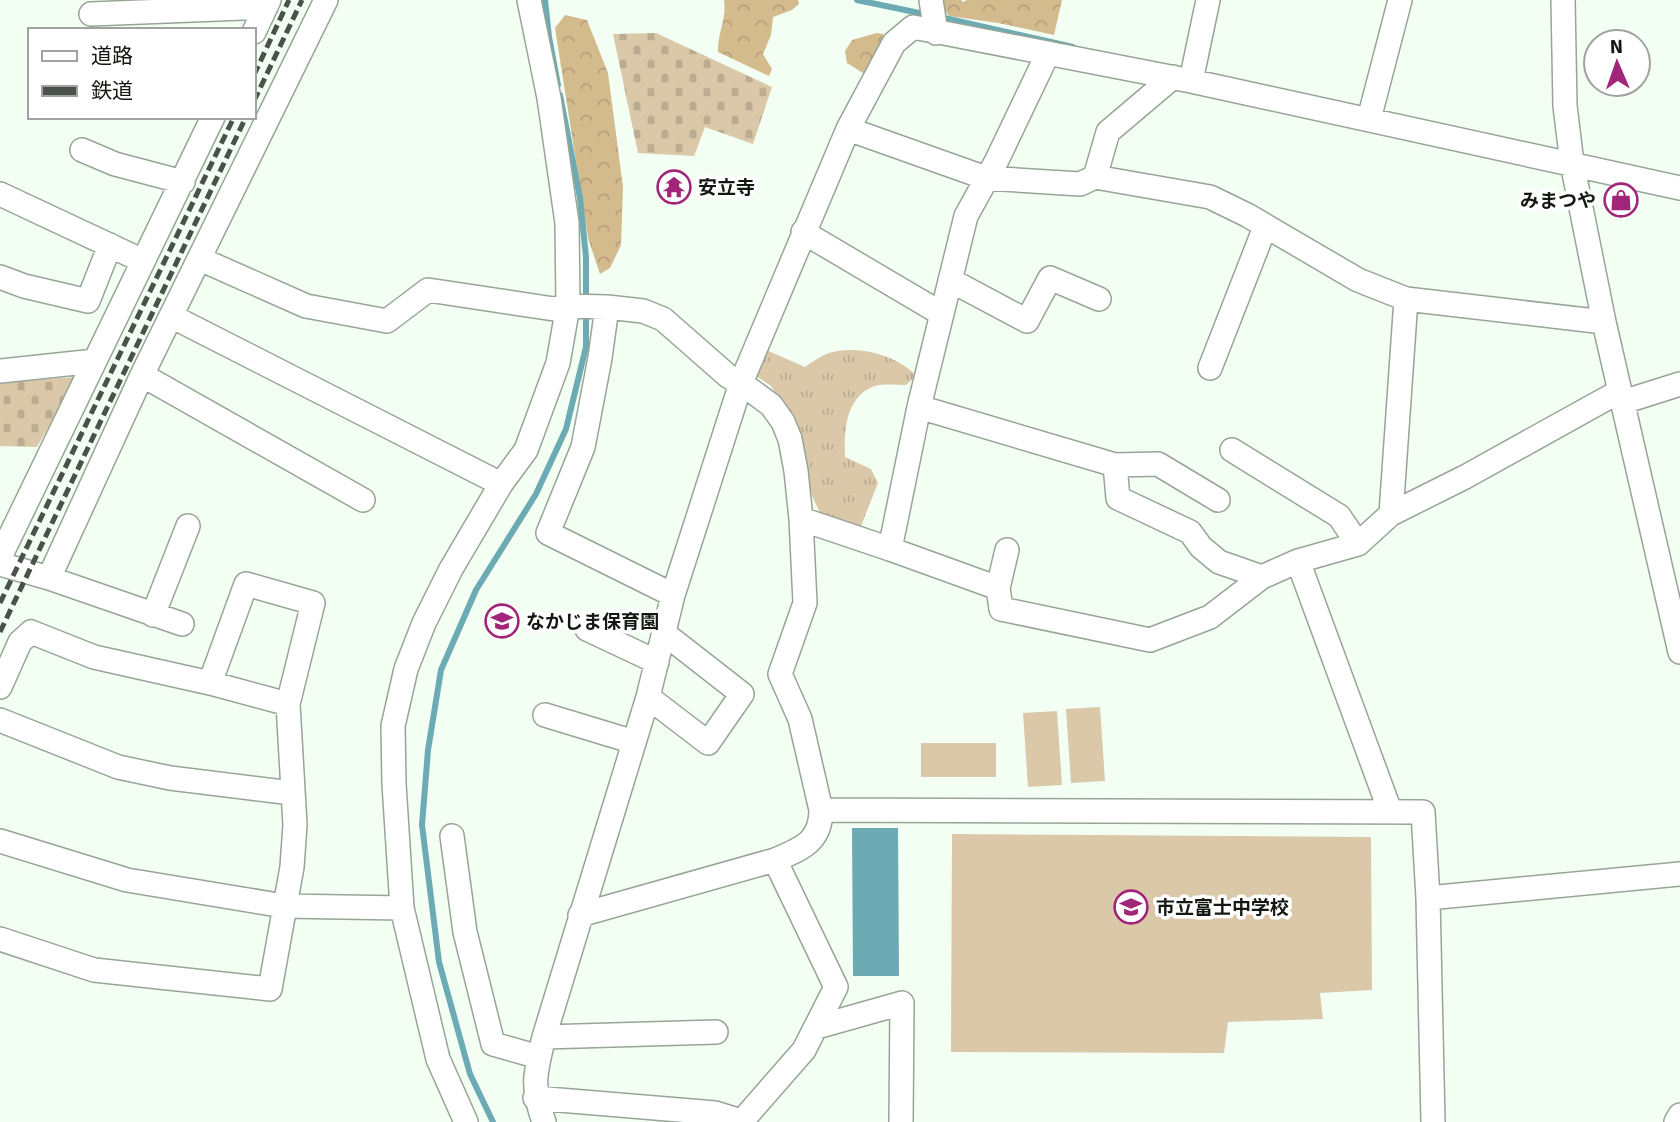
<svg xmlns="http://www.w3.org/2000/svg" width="1680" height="1122" font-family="Signika,'Noto Sans JP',sans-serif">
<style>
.grass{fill:url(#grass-tufts)}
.forest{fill:url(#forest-crowns)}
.cemetery{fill:url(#cemetery-stones)}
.pitch{fill:#dac8a9}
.water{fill:#6caab4}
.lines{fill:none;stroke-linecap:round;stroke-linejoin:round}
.stream{stroke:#6caab4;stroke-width:6}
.minor-casing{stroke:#97a597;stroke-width:26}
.minor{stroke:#fff;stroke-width:23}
.rail{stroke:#4a514a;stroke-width:5;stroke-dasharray:10 5;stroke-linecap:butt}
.labels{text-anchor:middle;stroke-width:7;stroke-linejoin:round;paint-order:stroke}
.poi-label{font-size:19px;font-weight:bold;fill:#131813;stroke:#fff;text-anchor:start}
</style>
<defs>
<pattern id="grass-tufts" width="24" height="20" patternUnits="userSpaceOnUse" patternTransform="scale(1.75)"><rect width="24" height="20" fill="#dac8a9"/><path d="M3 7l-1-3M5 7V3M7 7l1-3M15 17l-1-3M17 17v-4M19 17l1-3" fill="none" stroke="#baab91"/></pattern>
<pattern id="forest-crowns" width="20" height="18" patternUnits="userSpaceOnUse" patternTransform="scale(1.75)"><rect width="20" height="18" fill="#d4bb8e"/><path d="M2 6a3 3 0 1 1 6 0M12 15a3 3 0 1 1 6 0" fill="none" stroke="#b5a07a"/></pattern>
<pattern id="cemetery-stones" width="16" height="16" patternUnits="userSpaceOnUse" patternTransform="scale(1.75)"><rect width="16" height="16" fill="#dac8a9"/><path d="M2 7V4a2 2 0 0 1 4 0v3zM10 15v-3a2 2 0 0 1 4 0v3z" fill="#baab91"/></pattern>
</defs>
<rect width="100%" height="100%" fill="#f2fff2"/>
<!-- grass -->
<path class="grass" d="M764,349l41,18c6,-4 13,-9 19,-12 27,-12 73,-1 92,21l-10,9c-11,0 -25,-2 -34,2 -27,12 -28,45 -27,70l26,12 7,14 -17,43 -14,2 -26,-13 -9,-19 -11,-49 -14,-36 -16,-25 -19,-13z"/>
<!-- forest -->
<path class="forest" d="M724,0h74l1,4 -7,6 -19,7 -2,18 -8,19 9,15 -3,7 -51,-24c-1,-18 9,-33 6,-52z
M942,0h19l2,2 4,-2h95l-8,35 -56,-12 -49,-7 -6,-8z
M565,15l22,5 21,53 15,114 -2,58 -11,23 -10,6 -12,-36 -33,-210z
M877,33l6,1 1,8 -18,33 -19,-12 -2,-12 7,-11z"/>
<!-- cemetery -->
<path class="cemetery" d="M656,33l116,54 -19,57 -48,-17 -11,29 -56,-3 -25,-119z
M77,377l-40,70 -37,-1v-64z"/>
<!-- pitch -->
<path class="pitch" d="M1100,707l5,74 -34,2 -5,-74z
M1057,711l5,74 -34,2 -5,-74z
M921,743h75v34h-75z
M952,834l419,3 1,153 -52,3 3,26 -95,3 -4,31 -273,-1z"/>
<!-- water -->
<path class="water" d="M852,828h46l1,148h-46z"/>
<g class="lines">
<!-- stream -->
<path class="stream" d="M545,0l4,37 9,48
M857,0l72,15
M940,17l133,30
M493,1122l-23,-48 -31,-112 -17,-137 6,-75 13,-80 35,-80 60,-96 30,-65 20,-82v-90l-6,-59 -20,-103"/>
<defs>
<path id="minor" d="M931,0l5,33
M1563,0l2,106 7,57 32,159 76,330
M91,14l175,-7
M254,32l15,-32
M1048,53l-51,107 -31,56 -47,191 -29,142 108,39 3,21 149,31 60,-23 52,-40 36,-16 60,-17 33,-30 74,-37 155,-86
M1191,81l17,-81
M1369,119l31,-119
M848,129l138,49 94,6 15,-7 115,20 37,18 111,65 48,19 198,23
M82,150l33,14 68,18
M1095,177l13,-45 65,-55
M0,194l143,67
M803,232l139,82
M200,259l106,47 81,15 41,-31 126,19 14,-3 39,1 36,4 20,8 65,57 13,7 30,22 12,17 7,17 6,32 5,48 4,84 -25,71 20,45 21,91c0,32 -20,39 -46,50l-195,55
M0,277l24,9 64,15 22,-56
M950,280l77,41 23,-43 49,21
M607,307l-7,51 -17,89 -35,86 125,62
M173,317l328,167
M1210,368l55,-141
M0,371l95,-10
M142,375l221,125
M1623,402l57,-18
M919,407l196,58 43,-1 60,36
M1232,450l107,66 19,28
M1115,465l3,33 72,34 11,15 18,15 43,15
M1391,514l15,-215
M801,519l89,30
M0,557l213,-440
M1298,561l92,250
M0,564l49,14 133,46
M49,578l93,-203 184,-375
M998,588l9,-38
M153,615l35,-89
M587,629l70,33
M0,687l20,-45 11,-10 63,25 116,26 78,21
M648,697l60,46 34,-49 -77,-60
M545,715l89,27
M0,720l118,47 52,11 122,15
M821,810l602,2 5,86 5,224
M452,836l13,96 28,112 46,13
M0,841l127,39 157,26 118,2
M1428,898l252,-24
M0,939l94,31 176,19 22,-122 3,-42 -7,-121 25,-101 -67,-19 -36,99
M817,1027l85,-24 -1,119
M544,1037l172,-5
M535,1098l180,15 29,9
M742,1121l62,-71 32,-63 -61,-127
M466,1122l-28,-63 -36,-151 -8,-124 -1,-58 13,-57 18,-46 27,-54 50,-85 25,-34 32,-87 10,-57 -1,-83 -18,-125 -20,-98
M544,1122c-13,-36 -9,-49 0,-85l104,-340 25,-102 68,-212 107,-254 46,-86 19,-16 278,54 489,107
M1676,1122l4,-7"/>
</defs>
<!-- minor casing -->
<use href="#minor" class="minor-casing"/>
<!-- minor -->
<use href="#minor" class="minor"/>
<!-- rail -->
<path class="rail" d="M254,75l35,-75
M254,101l48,-101
M0,603l234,-486
M0,632l246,-515"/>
</g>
<!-- icons -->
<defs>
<symbol id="temple-ring" viewBox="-11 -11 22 22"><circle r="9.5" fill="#fff" stroke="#a12579" stroke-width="1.5"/><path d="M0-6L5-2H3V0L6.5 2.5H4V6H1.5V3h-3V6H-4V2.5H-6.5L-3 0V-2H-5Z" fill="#a12579"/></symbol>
<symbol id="shop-ring" viewBox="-11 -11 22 22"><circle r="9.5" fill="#fff" stroke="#a12579" stroke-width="1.5"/><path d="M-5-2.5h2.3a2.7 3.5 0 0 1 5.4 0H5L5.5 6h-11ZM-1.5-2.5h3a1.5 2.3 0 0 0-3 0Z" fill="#a12579"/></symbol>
<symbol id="school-ring" viewBox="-11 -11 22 22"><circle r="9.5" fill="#fff" stroke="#a12579" stroke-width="1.5"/><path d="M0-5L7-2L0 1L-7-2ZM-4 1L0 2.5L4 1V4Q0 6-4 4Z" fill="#a12579"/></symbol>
</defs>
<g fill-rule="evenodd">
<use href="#temple-ring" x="655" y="168" width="38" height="38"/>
<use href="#shop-ring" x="1602" y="181" width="38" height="38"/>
<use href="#school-ring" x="483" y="602" width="38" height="38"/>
<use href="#school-ring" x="1112" y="888" width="38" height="38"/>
</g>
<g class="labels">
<!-- poi labels -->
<g class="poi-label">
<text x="698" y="194">安立寺</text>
<text x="1596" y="207" text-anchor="end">みまつや</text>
<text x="526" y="628">なかじま保育園</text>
<text x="1156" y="914">市立富士中学校</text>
</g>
</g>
<!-- legend -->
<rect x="28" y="28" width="228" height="91" fill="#ffffff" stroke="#a1a3a1" stroke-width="2"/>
<rect x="42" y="51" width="35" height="10" fill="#ffffff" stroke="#a1a3a1" stroke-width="2"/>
<text x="91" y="63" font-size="21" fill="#131813">道路</text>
<rect x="42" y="86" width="35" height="10" fill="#4a514a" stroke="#a1a3a1" stroke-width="2"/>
<text x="91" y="98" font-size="21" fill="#131813">鉄道</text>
<!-- north arrow -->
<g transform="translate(1617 63) rotate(358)"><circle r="33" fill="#ffffff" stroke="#a1a3a1" stroke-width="2"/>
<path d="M0-5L12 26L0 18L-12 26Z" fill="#a12579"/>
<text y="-10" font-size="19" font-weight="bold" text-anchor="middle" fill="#131813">N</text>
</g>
</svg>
